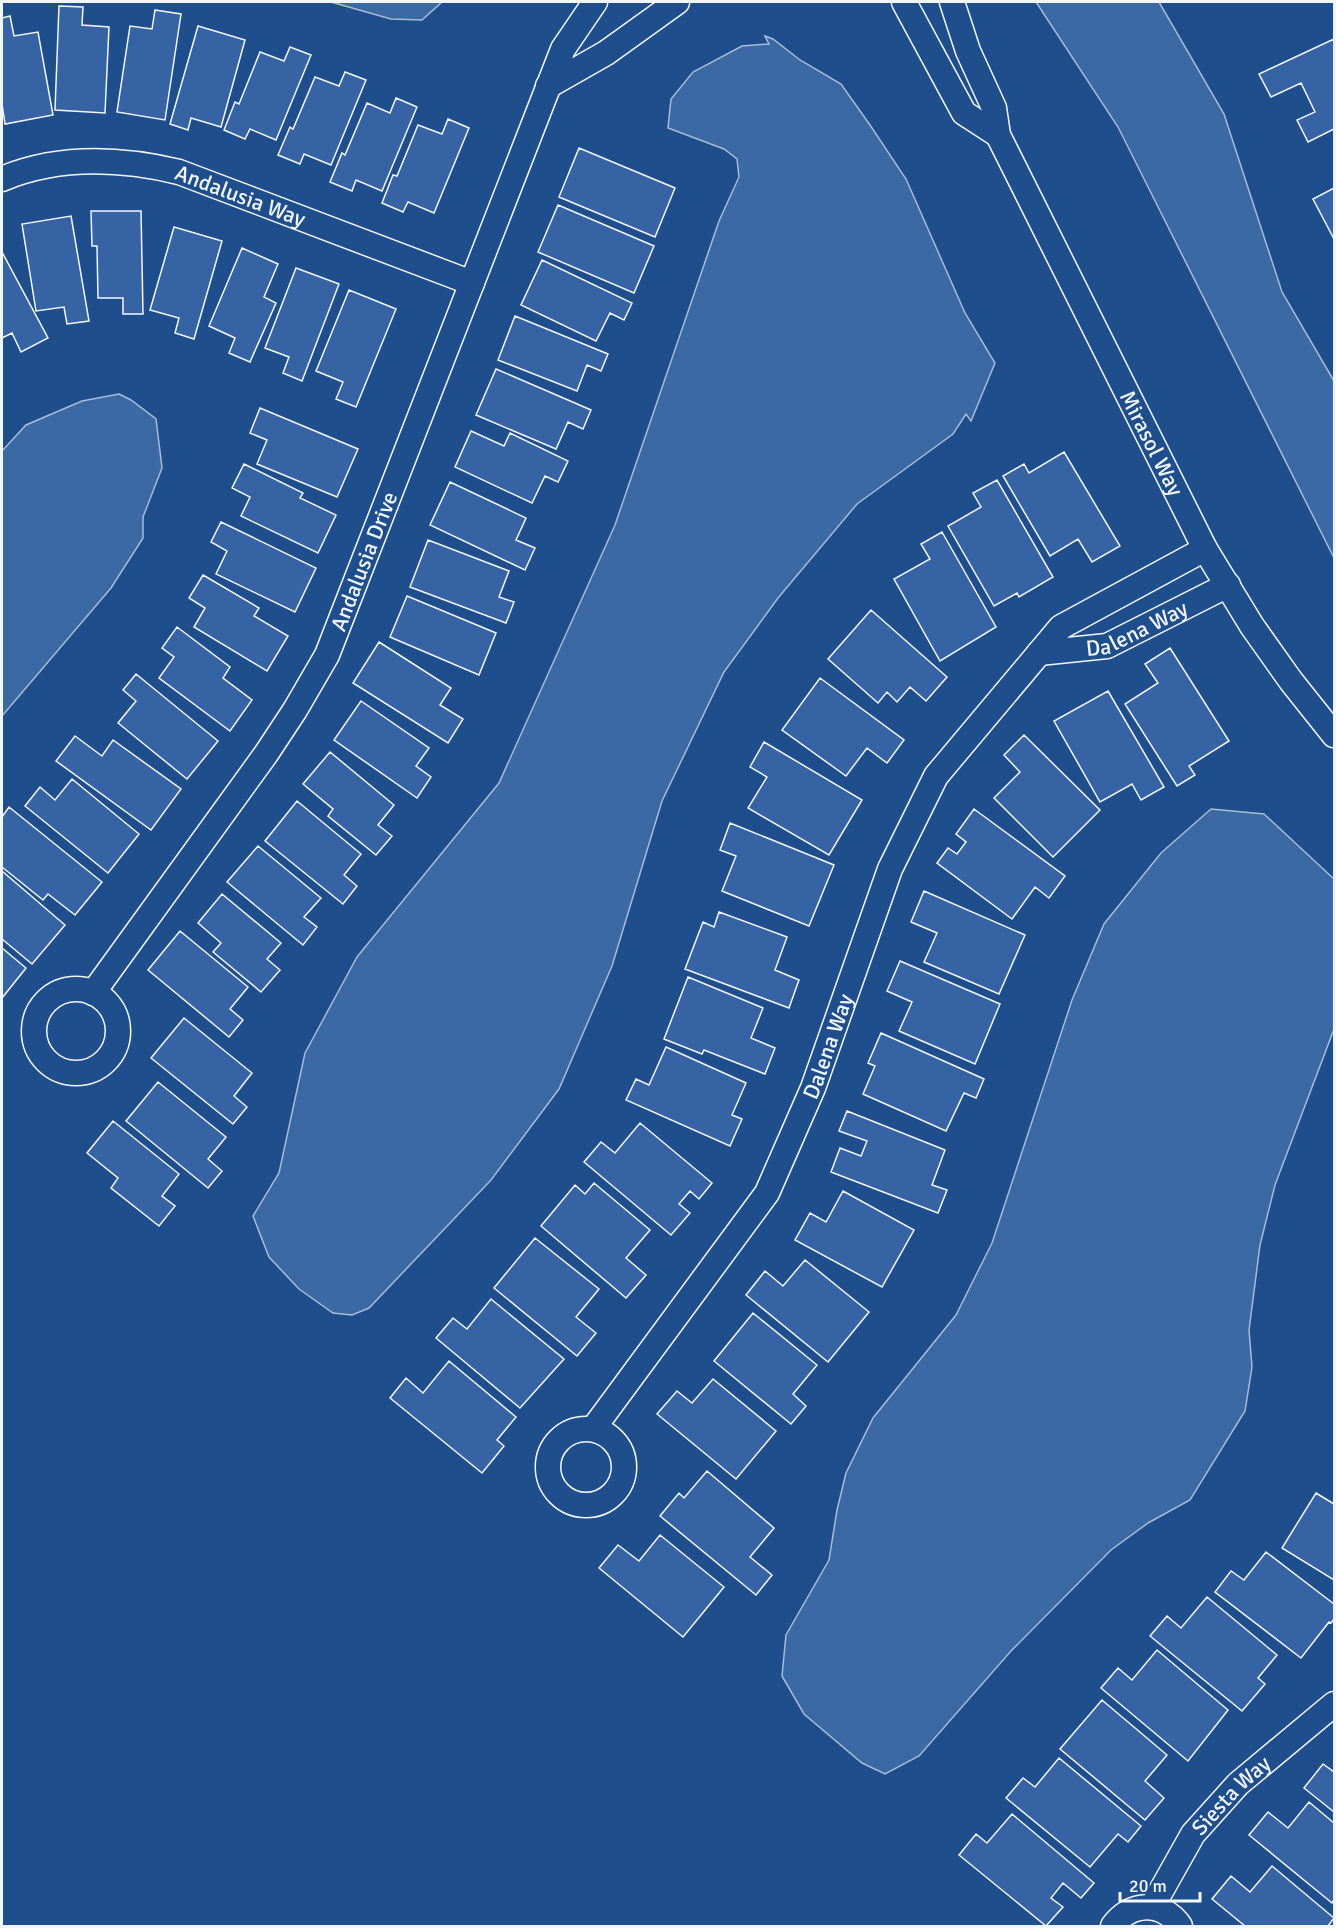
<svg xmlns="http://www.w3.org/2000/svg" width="1336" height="1928" font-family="Signika,sans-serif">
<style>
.water{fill:#3b69a3;stroke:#a8bbd7;stroke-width:1.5}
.building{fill:#3563a3;stroke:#f2f6ff;stroke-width:1.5}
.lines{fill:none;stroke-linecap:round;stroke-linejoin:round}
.minor-casing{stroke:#f2f6ff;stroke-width:27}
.minor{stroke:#1f4e8c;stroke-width:24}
.labels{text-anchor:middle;stroke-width:4.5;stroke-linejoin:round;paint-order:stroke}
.street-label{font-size:22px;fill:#f2f6ff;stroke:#1f4e8c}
</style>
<rect width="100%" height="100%" fill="#1f4e8c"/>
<!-- water -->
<path class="water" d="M331,2h111l-20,18 -31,-1z
M1036,2h123l65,112 58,178 52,89v177l-216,-431z
M765,36l8,3 27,21 41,24 29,41 36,54 59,134 30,50 -24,58 -5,-7 -13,20 -96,70 -79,94 -54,74 -62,129 -50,165 -53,123 -68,91 -122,128 -17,7 -19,-2 -34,-24 -30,-32 -16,-41 26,-43 26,-120 52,-96 142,-174 116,-258 104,-304 20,-44 -2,-18 -13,-10 -56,-21 3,-29 22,-27 49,-26 27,-2z
M119,394l12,6 25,19 6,49 -19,49v21l-32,50 -109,128v-265l24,-26 56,-24z
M1211,809l53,5 70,65v150l-59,156 -15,60 -11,85 3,37 -7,44 -55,89 -42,23 -37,27 -100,101 -92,105 -34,18 -23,-11 -58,-49 -22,-38 4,-41 43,-75 8,-50 9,-37 27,-55 83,-103 36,-72 80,-243 32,-76 57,-71z"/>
<!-- building -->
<path class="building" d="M59,6l24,1 -1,18 27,2 -4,86 -50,-3z
M155,10l26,4 -16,106 -48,-8 13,-86 22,3z
M10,16l4,20 24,-4 15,83 -48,9 -3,-20v-86z
M198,26l47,14 -24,87 -30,-9 -3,12 -18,-6z
M1334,39v90l-26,13 -11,-22 18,-8 -14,-29 -30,14 -12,-23z
M290,47l21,8 -35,85 -26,-11 -5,10 -21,-9 11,-28 4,2 21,-52 24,9z
M345,72l21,8 -35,85 -27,-11 -4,10 -22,-9 12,-28 3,2 22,-52 24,9z
M396,98l21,9 -35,84 -26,-11 -4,11 -22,-9 12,-29 3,2 22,-52 23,10z
M448,119l21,9 -35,85 -26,-11 -5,10 -21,-9 11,-28 4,1 21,-51 24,9z
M579,148l96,40 -20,49 -96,-40z
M1334,188v51l-21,-40z
M558,205l96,41 -20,47 -96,-41z
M91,211h50l2,103h-20v-16h-25l-1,-52h-5z
M71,216l18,105 -22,3 -3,-17 -28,4 -14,-87z
M174,227l48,14 -28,98 -19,-6 4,-15 -29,-8z
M242,248l36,16 -14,33 12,6 -26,59 -21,-9 6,-15 -26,-12z
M2,252l46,86 -27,14 -9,-19 -10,5z
M542,260l90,43 -8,17 -14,-7 -14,28 -75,-36z
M296,268l43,16 -37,97 -19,-8 6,-16 -24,-9z
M349,290l47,19 -40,98 -20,-8 7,-17 -27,-11z
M515,316l93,38 -7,17 -14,-6 -10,26 -79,-31z
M496,369l95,41 -8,19 -15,-7 -12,27 -80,-34z
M260,408l98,41 -21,48 -80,-33 10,-24 -17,-7z
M471,431l33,15 6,-13 58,28 -10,21 -13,-6 -13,27 -77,-36z
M1064,452l56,94 -28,16 -14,-23 -28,17 -47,-80 21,-12 5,9z
M244,464l59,29 -3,5 36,17 -18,38 -77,-37 9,-19 -18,-9z
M997,480l56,97 -34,20 -2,-4 -23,13 -46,-80 33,-19 -8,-14z
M450,482l76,36 -10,22 19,8 -10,22 -95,-45z
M221,522l95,46 -21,44 -79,-38 11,-23 -16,-9z
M942,532l54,95 -56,34 -46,-82 36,-20 -9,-15z
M428,540l81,31 -10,26 15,5 -8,21 -96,-36z
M203,575l56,33 -5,8 34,20 -21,35 -73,-44 11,-19 -16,-10z
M407,596l89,37 -17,42 -89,-38z
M871,610l76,67 -21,24 -16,-14 -13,15 -10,-10 -9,11 -50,-44z
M177,627l53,40 -7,11 29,22 -22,31 -71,-53 15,-21 -12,-9z
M379,642l72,46 -11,17 23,14 -15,24 -95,-60z
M1170,648l59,93 -40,25 6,9 -18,11 -52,-82 33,-21 -13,-19z
M136,674l82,67 -31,38 -69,-56 18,-22 -13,-11z
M820,678l84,62 -17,23 -20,-15 -21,28 -64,-46z
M1108,691l56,96 -23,13 -9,-16 -32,18 -46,-81z
M361,701l68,47 -13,18 15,11 -14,21 -83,-58z
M1024,735l76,75 -47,47 -59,-59 26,-26 -16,-17z
M75,736l27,20 11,-16 68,49 -30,41 -95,-69z
M764,742l98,58 -33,55 -81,-47 19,-31 -17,-10z
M330,752l64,53 -16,20 14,11 -16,19 -48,-39 5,-7 -30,-25z
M72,779l67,55 -31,39 -83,-67 15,-19 15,13z
M297,801l64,53 -17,21 13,11 -14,18 -78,-63z
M9,807l93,75 -27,33 -27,-21 -5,6 -41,-33v-50z
M974,809l91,67 -16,22 -14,-11 -23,32 -75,-56 11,-15 9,6 9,-12 -10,-8z
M730,823l104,42 -25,61 -87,-35 14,-35 -16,-6z
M258,846l63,52 -17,19 13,10 -14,18 -76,-63z
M2,871l63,54 -33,39 -30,-25z
M924,891l101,44 -26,59 -75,-32 13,-29 -26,-11z
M222,894l59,49 -14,16 13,11 -19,22 -48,-40 8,-9 -23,-20z
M719,912l68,25 -12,33 24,10 -10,28 -104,-39 18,-47 11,5z
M180,931l68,56 -18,22 13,11 -14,17 -81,-67z
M2,948l24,20 -24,30z
M900,961l100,43 -25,60 -76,-33 13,-29 -25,-11z
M688,977l75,31 -12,30 24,10 -10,26 -61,-24 -2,4 -38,-15z
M184,1018l68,55 -18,23 13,11 -14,17 -82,-66z
M881,1033l103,46 -8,19 -12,-5 -18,38 -83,-37 12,-28 -7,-3z
M666,1047l80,36 -14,32 10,4 -12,27 -104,-46 10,-21 13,6z
M158,1082l68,55 -18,22 14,12 -14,17 -82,-67z
M847,1111l98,39 -13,35 15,5 -9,23 -107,-41 9,-24 21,8 6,-15 -28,-10z
M113,1121l66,53 -17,22 13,10 -16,20 -48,-38 7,-10 -31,-25z
M640,1123l72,60 -13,16 -9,-8 -11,13 11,9 -19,22 -87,-73 17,-20 14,11z
M594,1183l56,47 -24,28 20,17 -20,23 -85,-72 34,-41 10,9z
M843,1191l71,39 -32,57 -87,-47 15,-27 16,9z
M535,1238l64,51 -23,28 20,16 -19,23 -83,-68z
M805,1260l64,52 -41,50 -82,-67 19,-24 18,15z
M491,1299l73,60 -44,49 -84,-70 17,-20 14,11z
M753,1313l64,52 -24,29 13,12 -15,18 -77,-63z
M449,1361l67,56 -19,23 7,6 -22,27 -92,-75 16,-20 17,15z
M713,1379l63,52 -40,48 -79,-65 20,-23 15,12z
M707,1471l67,57 -24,29 22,18 -16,20 -96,-79 19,-23 5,5z
M1316,1493l18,11v76l-52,-32z
M660,1535l64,52 -41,50 -84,-69 19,-23 21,16z
M1266,1552l68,52v15l-3,4 -2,-1 -28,36 -86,-66 16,-21 13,9z
M1207,1597l70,58 -19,23 7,6 -23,27 -92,-75 17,-20 14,12z
M1157,1650l71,60 -40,51 -87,-73 17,-20 14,12z
M1102,1700l65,55 -22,26 19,17 -19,22 -85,-71z
M1059,1758l82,68 -13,16 -10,-8 -28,33 -84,-69 17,-20 12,9z
M1323,1764l11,8v40l-30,-24z
M1309,1802l25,21v77l-2,3 -83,-68 19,-23 20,16z
M1012,1814l82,69 -13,15 -18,-15 -12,15 12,9 -17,19 -87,-71 17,-21 11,9z
M1272,1866l62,52 -6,8h-83l-33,-27 19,-23 19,16z"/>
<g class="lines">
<defs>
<g id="minor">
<path d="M904,2l60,111 34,22"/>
<path id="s1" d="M952,2l16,49 26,57 4,27 207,414 47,77 39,55 43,54"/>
<path d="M548,86l58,-33 71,-51"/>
<path id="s2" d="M2,179c57,-24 118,-21 177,-7l293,111"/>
<path id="s3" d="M1039,653l68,-7 121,-61"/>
<circle cx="76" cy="1031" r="42"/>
<path id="s4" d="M93,993l173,-239 29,-44 32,-55 236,-606 32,-47"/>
<path id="s5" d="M593,1429l174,-236 46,-105 77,-219 46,-93 125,-149 144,-78"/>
<circle cx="586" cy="1467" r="38"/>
<path id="s6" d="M1152,1907l41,-73 45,-50 96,-80"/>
<path d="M1113,1926c17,-24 49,-26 67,0"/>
</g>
</defs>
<!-- minor casing -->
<use href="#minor" class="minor-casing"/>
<!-- minor -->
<use href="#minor" class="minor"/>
</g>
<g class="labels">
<!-- street labels -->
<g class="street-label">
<text dy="8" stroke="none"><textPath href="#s2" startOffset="246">Andalusia Way</textPath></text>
<text dy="8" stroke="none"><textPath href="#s1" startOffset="486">Mirasol Way</textPath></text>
<text dy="8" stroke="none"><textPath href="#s4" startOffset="512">Andalusia Drive</textPath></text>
<text dy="8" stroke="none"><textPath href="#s3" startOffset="102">Dalena Way</textPath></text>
<text dy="8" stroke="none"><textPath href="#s5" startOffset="452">Dalena Way</textPath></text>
<text dy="8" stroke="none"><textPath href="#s6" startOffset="138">Siesta Way</textPath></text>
</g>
</g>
<!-- border -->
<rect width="1336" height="1928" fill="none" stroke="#f2f6ff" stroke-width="6"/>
<!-- scale -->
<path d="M1120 1892v9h80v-9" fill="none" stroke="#f2f6ff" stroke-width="3"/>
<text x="1129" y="1892" font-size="18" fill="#f2f6ff" stroke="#1f4e8c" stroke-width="4.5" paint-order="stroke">20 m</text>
</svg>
